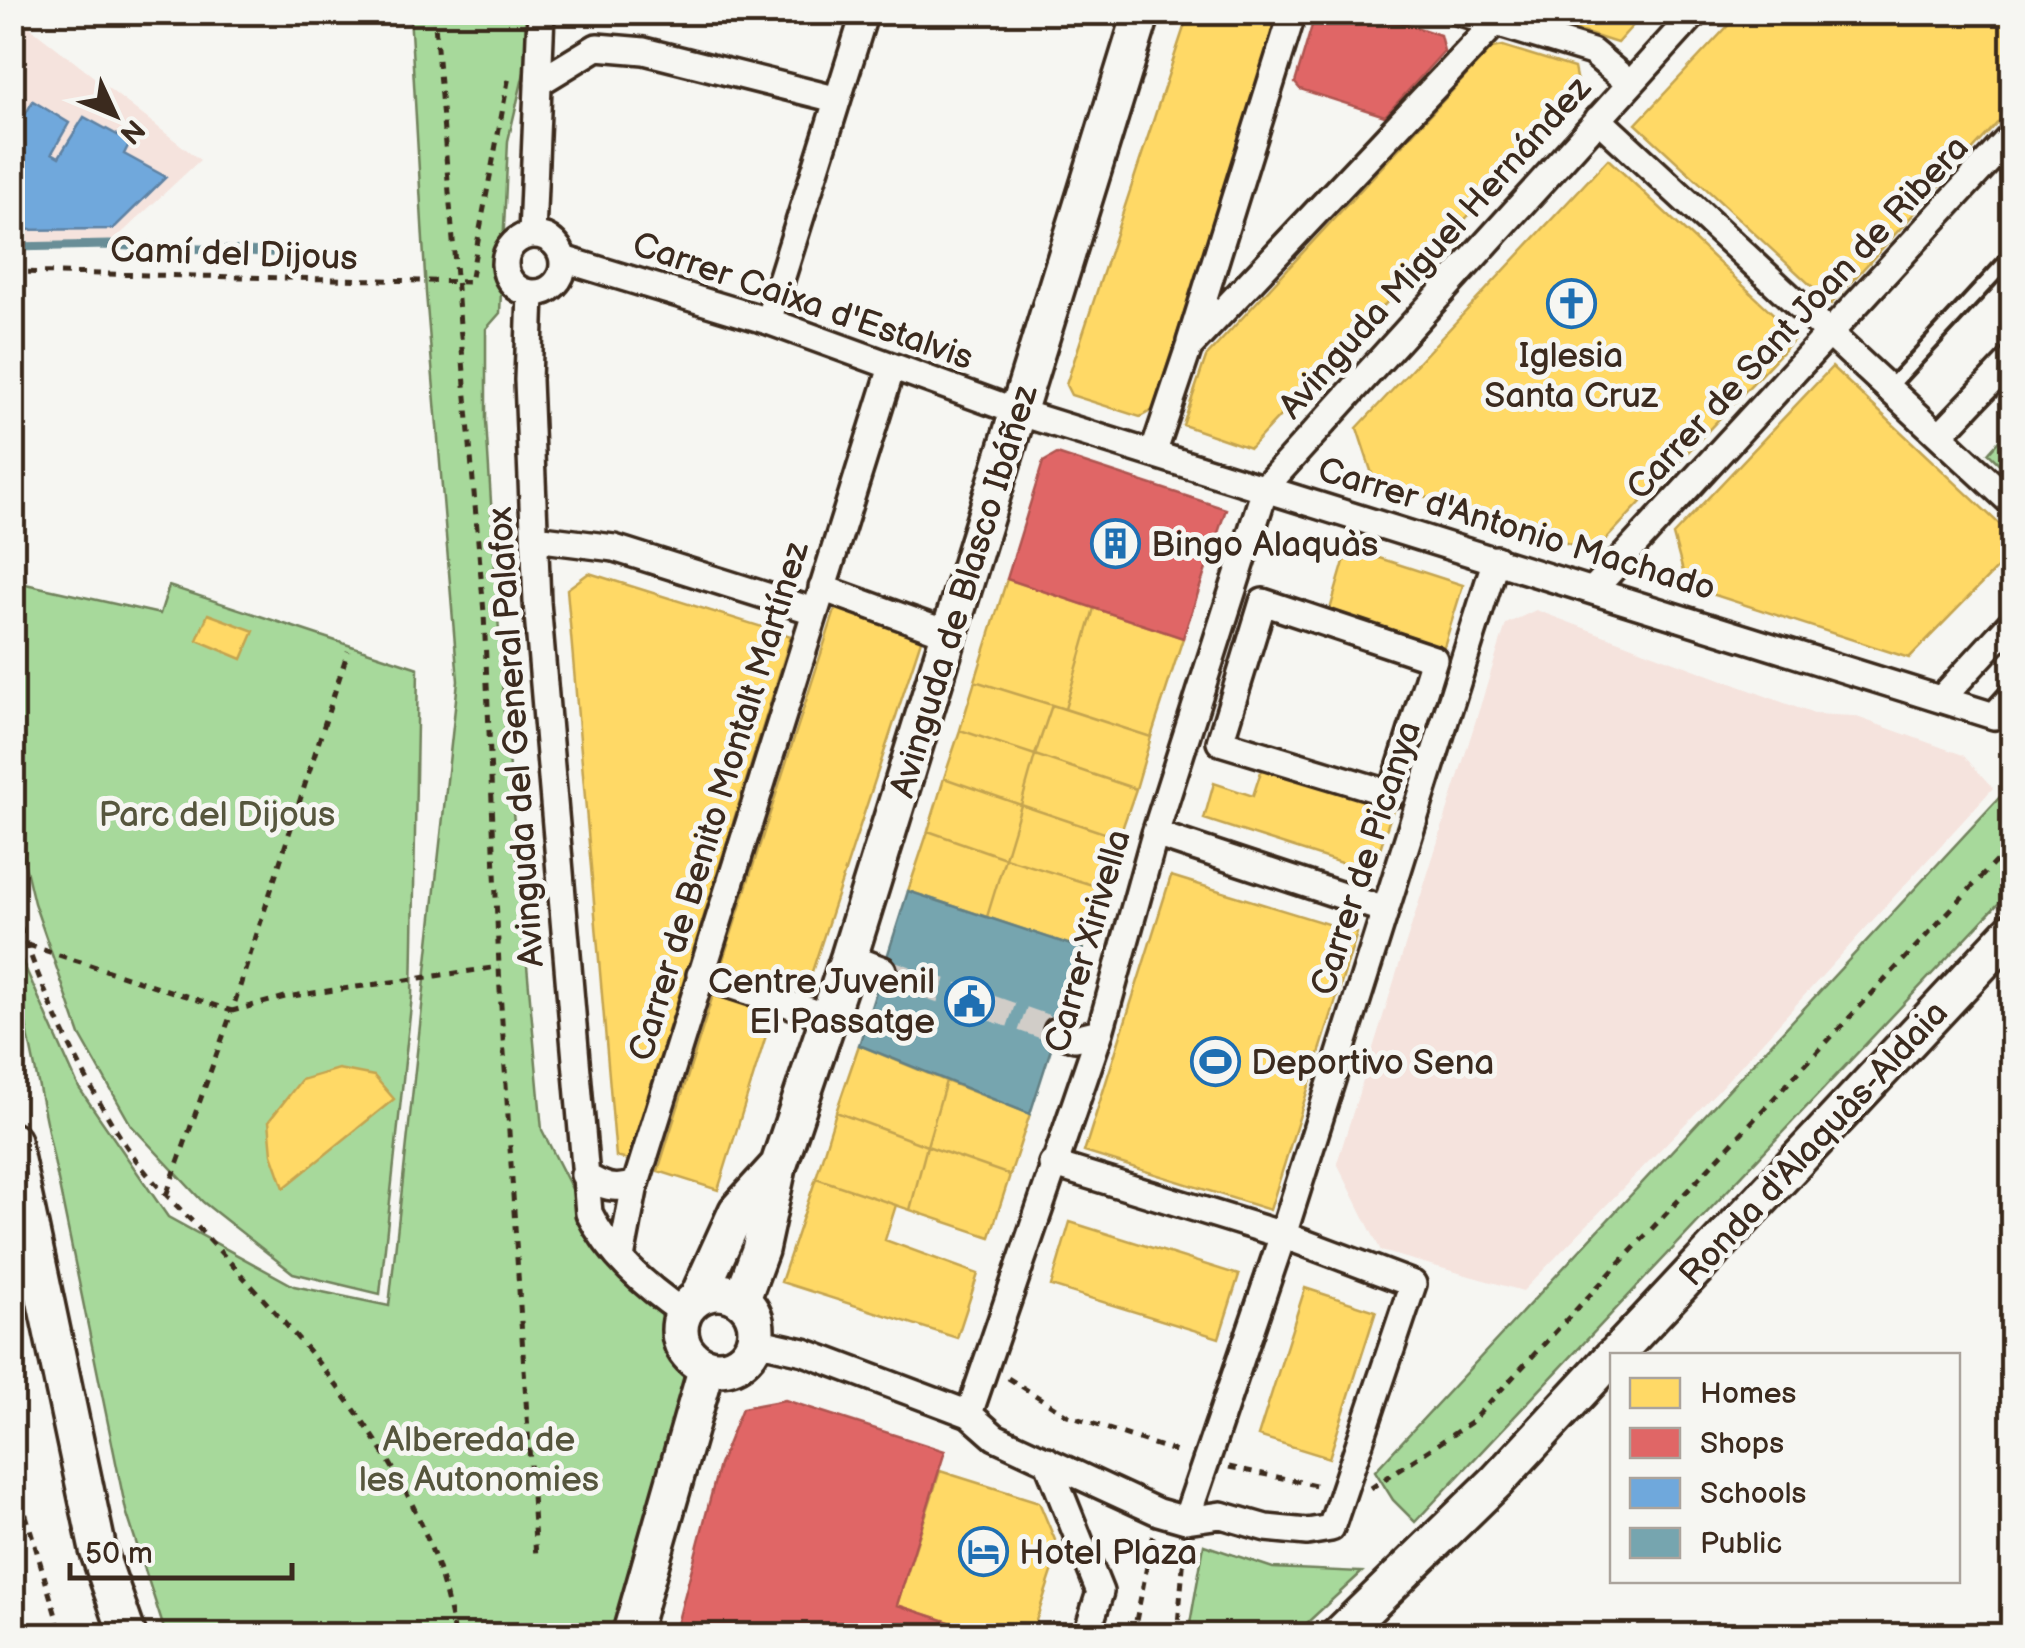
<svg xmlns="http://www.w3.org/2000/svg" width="2025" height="1648" font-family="'Balsamiq Sans',sans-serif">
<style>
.built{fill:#f5e3dd}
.green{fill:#a7d99b;stroke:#71825c;stroke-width:2.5}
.homes{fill:#ffd966;stroke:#c4a450;stroke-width:2.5}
.shops{fill:#e06666;stroke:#ae5450;stroke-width:2.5}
.schools{fill:#6fa8dc;stroke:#5f82a3;stroke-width:2.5}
.public{fill:#76a5af;stroke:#648084;stroke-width:2.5}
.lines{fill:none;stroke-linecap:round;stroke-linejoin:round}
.stream{stroke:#698e97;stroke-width:9}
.street-tunnel{stroke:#d1cdc8;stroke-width:25;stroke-dasharray:25 12;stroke-linecap:butt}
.lane-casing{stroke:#3b2a1e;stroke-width:20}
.street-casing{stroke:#3b2a1e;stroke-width:32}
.secondary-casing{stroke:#3b2a1e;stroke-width:42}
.path{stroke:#3b2a1e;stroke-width:5;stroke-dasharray:8 8;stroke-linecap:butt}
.lane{stroke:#f6f6f2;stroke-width:12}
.street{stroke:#f6f6f2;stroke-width:25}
.secondary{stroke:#f6f6f2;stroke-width:35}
.labels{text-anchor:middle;stroke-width:10;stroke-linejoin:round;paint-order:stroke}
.street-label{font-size:35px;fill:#3b2a1e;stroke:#f6f6f2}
.poi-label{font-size:35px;fill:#3b2a1e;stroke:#f6f6f2;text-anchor:start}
.park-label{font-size:35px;fill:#56563d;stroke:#f6f6f2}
</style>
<rect width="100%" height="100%" fill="#f6f6f2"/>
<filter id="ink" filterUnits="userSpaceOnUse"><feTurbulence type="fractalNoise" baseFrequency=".01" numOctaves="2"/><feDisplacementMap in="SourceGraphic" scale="20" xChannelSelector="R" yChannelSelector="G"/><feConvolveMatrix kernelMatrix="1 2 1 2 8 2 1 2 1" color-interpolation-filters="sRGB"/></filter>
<g filter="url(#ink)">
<!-- built -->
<path class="built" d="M12,13l188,147 -91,85 -96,2z
M1536,610l278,104 40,2 109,39 30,33 -271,298 -199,205 -142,-40 -44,-88 169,-539z"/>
<!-- green -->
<path class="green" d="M410,13h128l-30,128 -8,172 -14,16v92l18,292 38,417 60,118 65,65c0,26 -2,47 22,62l-74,260h-449l-40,-124 -113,-550 -1,-23 67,150 89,129 126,69 95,20 69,-625 -32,-388z
M2012,426v50l-24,-23z
M12,581l148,33 9,-28 249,82 -6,328 -32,298 -87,-21 -90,-71 -72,-77 -51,-90 -46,-132 -21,-88z
M2012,784v105l-597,633 -22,-22 -18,-29z
M1204,1545l69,23 89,4 -68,63h-106z"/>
<!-- homes -->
<path class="homes" d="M1189,12h91l-127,398 -13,7 -69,-22 -5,-10z
M1520,12h125l-28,31z
M1741,12h271v95l-181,197 -195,-180z
M1503,46l71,22 6,29 -330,351 -67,-23 23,-68 286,-309z
M1608,159l189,177 -203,216 -220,-72 -17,-52z
M1832,367l180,169v17l-103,105 -222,-72 -14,-51z
M1348,548l115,37 -22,71 -114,-36z
M589,573l202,63 -163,524 -12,-3 -49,-568z
M1007,579l87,29 -29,101 -90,-28z
M836,607l86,30 -116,353 -84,-27z
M1094,608l89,30 -32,99 -86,-28z
M208,614l46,17 -12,28 -45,-19z
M975,681l77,24 -17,50 -75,-25z
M1052,705l99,32 -15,52 -101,-34z
M960,730l75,25 -14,50 -77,-27z
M1035,755l101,34 -17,49 -98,-33z
M1265,759l131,41 -24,73 -168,-54 10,-36 39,13z
M944,778l77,27 -16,53 -77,-27z
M1021,805l98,33 -17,50 -97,-30z
M928,831l77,27 -18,59 -79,-26z
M1005,858l97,30 -19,61 -96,-32z
M1171,876l186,57 -87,277 -186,-58z
M713,995l60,18 -55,177 -60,-19z
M859,1045l87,36 -19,65 -91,-34z
M338,1069l36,7 20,23 -110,89 -12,-34 -3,-33 32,-41z
M946,1081l84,33 -20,61 -83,-29z
M836,1112l91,34 -17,64 -94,-32z
M927,1146l83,29 -20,62 -80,-27z
M816,1178l80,27 -11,35 93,34 -21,64 -176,-56z
M1070,1222l169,53 -20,63 -168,-52z
M1305,1288l71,23 -47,147 -71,-22z
M940,1471l99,31 16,38 -5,11 8,3 -27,82h-52l1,-4 -83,-27z"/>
<!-- shops -->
<path class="shops" d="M1316,12h54l70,23 4,16 -59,65 -85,-27 -5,-6z
M1057,454l169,55 -43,129 -176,-59 36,-117z
M785,1400l160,51 -48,154 83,27 -1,4h-305l45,-171 23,-57z"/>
<!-- schools -->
<path class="schools" d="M12,91l13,7 -13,25z
M33,101l36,22 -17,30 7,4 25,-40 46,25 -6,12 42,23 -53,52 -101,1v-106l6,3z"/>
<!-- public -->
<path class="public" d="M908,891l175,58 -53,165 -171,-69z"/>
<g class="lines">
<!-- stream -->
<path class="stream" d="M12,247l97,-2 180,8"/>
<!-- street-tunnel -->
<path class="street-tunnel" d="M883,970l174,61"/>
<defs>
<path id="lane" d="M1888,389l124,-134"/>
<path id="street" d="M1460,12l132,40 37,31
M538,83l59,-36 47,4 191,48
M1598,119l414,384
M505 264a29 29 0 1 1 58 0a29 29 0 1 1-58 0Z
M532,235l9,-223
M563,259l205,62 250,91 976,304 18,-20
M531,293l-3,87 9,222 52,611c21,43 56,73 95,100
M768,321l97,-309
M1190,342l103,-330
M1940,435l72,-76
M1153,454l36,-107 305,-323
M535,538l79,10 200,63
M822,588l127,46
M1593,590l419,-455
M1263,602l171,57 -42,135 -172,-52z
M1943,697l69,-75
M1155,834l230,76
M849,957l34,13
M700,975l128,42
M1057,1031l18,7 25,-6
M584,1175c20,12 30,16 52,9
M621,1258l13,-68 258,-823
M755,1341l49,11 165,62 26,23 163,75 28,8 35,-5 45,13 41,4 24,-4 82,-244 -130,-49 -231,-71
M969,1414l131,-382 55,-198 111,-348 430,-474
M1047,1460l53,132 -14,44
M1186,1520l97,-285 213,-676"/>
<path id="secondary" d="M12,1141l86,409 30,86
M680 1330a38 38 0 1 1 76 0a38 38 0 1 1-76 0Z
M698,1297l39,-86 40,-44
M742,1299l18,-49 18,-83 71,-210 293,-945
M1614,1356l398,-425
M630,1636l77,-269
M1338,1636l159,-155 115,-124"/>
</defs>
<!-- lane casing -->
<use href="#lane" class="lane-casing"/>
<!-- street casing -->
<use href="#street" class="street-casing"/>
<!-- secondary casing -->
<use href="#secondary" class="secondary-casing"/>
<!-- path -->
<path class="path" d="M434,12l50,601 16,377 36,568
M12,272l458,10 39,-206
M12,896c16,71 79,202 122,261 20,28 48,53 72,79 107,118 223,235 248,400
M28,945l204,66 116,-360
M167,1193l65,-182 53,-14 214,-30
M1008,1378l59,37 113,38
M1229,1467l87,18
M12,1468l50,168
M1371,1488l99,-65 542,-579
M1133,1636l20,-100
M1177,1636l8,-92"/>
<!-- lane -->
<use href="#lane" class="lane"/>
<!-- street -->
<use href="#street" class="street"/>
<!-- secondary -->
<use href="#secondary" class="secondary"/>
</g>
</g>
<!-- icons -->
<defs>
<symbol id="church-ring" viewBox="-11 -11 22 22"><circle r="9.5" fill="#f6f6f2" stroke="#1f6fb2" stroke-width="1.5"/><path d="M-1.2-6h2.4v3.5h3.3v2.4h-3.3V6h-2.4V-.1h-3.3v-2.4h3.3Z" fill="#1f6fb2"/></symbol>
<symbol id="building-ring" viewBox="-11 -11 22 22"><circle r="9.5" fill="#f6f6f2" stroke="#1f6fb2" stroke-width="1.5"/><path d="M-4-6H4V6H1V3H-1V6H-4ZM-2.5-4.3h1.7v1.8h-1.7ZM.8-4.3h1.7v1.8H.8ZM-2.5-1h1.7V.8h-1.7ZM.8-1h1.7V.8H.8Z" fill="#1f6fb2"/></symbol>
<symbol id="civic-ring" viewBox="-11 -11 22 22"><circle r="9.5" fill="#f6f6f2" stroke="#1f6fb2" stroke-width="1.5"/><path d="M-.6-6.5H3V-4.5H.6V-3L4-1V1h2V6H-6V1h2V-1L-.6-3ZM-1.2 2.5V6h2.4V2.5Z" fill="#1f6fb2"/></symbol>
<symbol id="stadium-ring" viewBox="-11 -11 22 22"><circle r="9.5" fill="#f6f6f2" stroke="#1f6fb2" stroke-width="1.5"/><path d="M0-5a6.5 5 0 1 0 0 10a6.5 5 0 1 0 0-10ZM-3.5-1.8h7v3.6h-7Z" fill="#1f6fb2"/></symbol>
<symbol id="hotel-ring" viewBox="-11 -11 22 22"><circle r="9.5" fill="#f6f6f2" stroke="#1f6fb2" stroke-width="1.5"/><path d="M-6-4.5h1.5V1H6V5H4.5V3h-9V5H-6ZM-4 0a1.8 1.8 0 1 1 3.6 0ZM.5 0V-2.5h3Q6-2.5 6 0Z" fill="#1f6fb2"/></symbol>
</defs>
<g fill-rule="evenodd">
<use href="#church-ring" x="1544" y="276" width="55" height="55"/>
<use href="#building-ring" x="1088" y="516" width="55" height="55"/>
<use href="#civic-ring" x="942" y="974" width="55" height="55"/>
<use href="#stadium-ring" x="1188" y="1034" width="55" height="55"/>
<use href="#hotel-ring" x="956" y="1524" width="55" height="55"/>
</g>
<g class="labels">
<!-- street labels -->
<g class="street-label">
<text transform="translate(1434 247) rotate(-48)" y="12">Avinguda Miguel Hernández</text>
<text transform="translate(234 253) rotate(2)" y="12">Camí del Dijous</text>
<text transform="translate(803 300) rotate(19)" y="12">Carrer Caixa d'Estalvis</text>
<text transform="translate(1797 317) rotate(-47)" y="12">Carrer de Sant Joan de Ribera</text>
<text transform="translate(1517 528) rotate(17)" y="12">Carrer d'Antonio Machado</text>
<text transform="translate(963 591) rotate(-73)" y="12">Avinguda de Blasco Ibáñez</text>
<text transform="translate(515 737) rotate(-94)" y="12">Avinguda del General Palafox</text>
<text transform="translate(718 801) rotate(-73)" y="12">Carrer de Benito Montalt Martínez</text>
<text transform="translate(1365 858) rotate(-72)" y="12">Carrer de Picanya</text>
<text transform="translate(1087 941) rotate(-74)" y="12">Carrer Xirivella</text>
<text transform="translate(1813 1143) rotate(-47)" y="12">Ronda d'Alaquàs-Aldaia</text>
</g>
<!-- poi labels -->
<g class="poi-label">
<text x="1571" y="367" text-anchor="middle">Iglesia<tspan x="1571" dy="40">Santa Cruz</tspan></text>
<text x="1151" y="556">Bingo Alaquàs</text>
<text x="935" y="993" text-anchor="end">Centre Juvenil<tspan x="935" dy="40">El Passatge</tspan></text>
<text x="1251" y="1074">Deportivo Sena</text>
<text x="1019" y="1564">Hotel Plaza</text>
</g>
<!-- park labels -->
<g class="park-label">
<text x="217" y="826">Parc del Dijous</text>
<text x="479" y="1451">Albereda de<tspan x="479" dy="40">les Autonomies</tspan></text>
</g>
</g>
<!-- margin -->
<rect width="2025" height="1648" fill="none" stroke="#f6f6f2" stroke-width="50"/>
<rect x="25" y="25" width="1975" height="1598" fill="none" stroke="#3b2a1e" stroke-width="4" filter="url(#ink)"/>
<!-- legend -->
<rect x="1610" y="1353" width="350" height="230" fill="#f6f6f2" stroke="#aba49d" stroke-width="2.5"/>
<rect x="1630" y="1378" width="50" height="30" fill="#ffd966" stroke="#aba49d" stroke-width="2.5"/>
<text x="1700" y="1403" font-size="30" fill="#3b2a1e">Homes</text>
<rect x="1630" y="1428" width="50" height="30" fill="#e06666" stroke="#aba49d" stroke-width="2.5"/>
<text x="1700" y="1453" font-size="30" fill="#3b2a1e">Shops</text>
<rect x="1630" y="1478" width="50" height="30" fill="#6fa8dc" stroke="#aba49d" stroke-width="2.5"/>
<text x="1700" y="1503" font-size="30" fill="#3b2a1e">Schools</text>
<rect x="1630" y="1528" width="50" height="30" fill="#76a5af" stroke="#aba49d" stroke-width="2.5"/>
<text x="1700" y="1553" font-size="30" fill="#3b2a1e">Public</text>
<!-- north arrow -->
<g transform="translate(115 115) rotate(134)" stroke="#f6f6f2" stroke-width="8" paint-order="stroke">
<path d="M0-8L18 38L0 25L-18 38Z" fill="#3b2a1e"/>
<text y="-15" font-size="28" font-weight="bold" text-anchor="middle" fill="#3b2a1e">N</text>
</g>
<!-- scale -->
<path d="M70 1563v15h222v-15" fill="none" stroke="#3b2a1e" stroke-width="5"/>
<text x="85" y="1563" font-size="30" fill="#3b2a1e" stroke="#f6f6f2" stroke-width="8" paint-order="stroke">50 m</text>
</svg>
